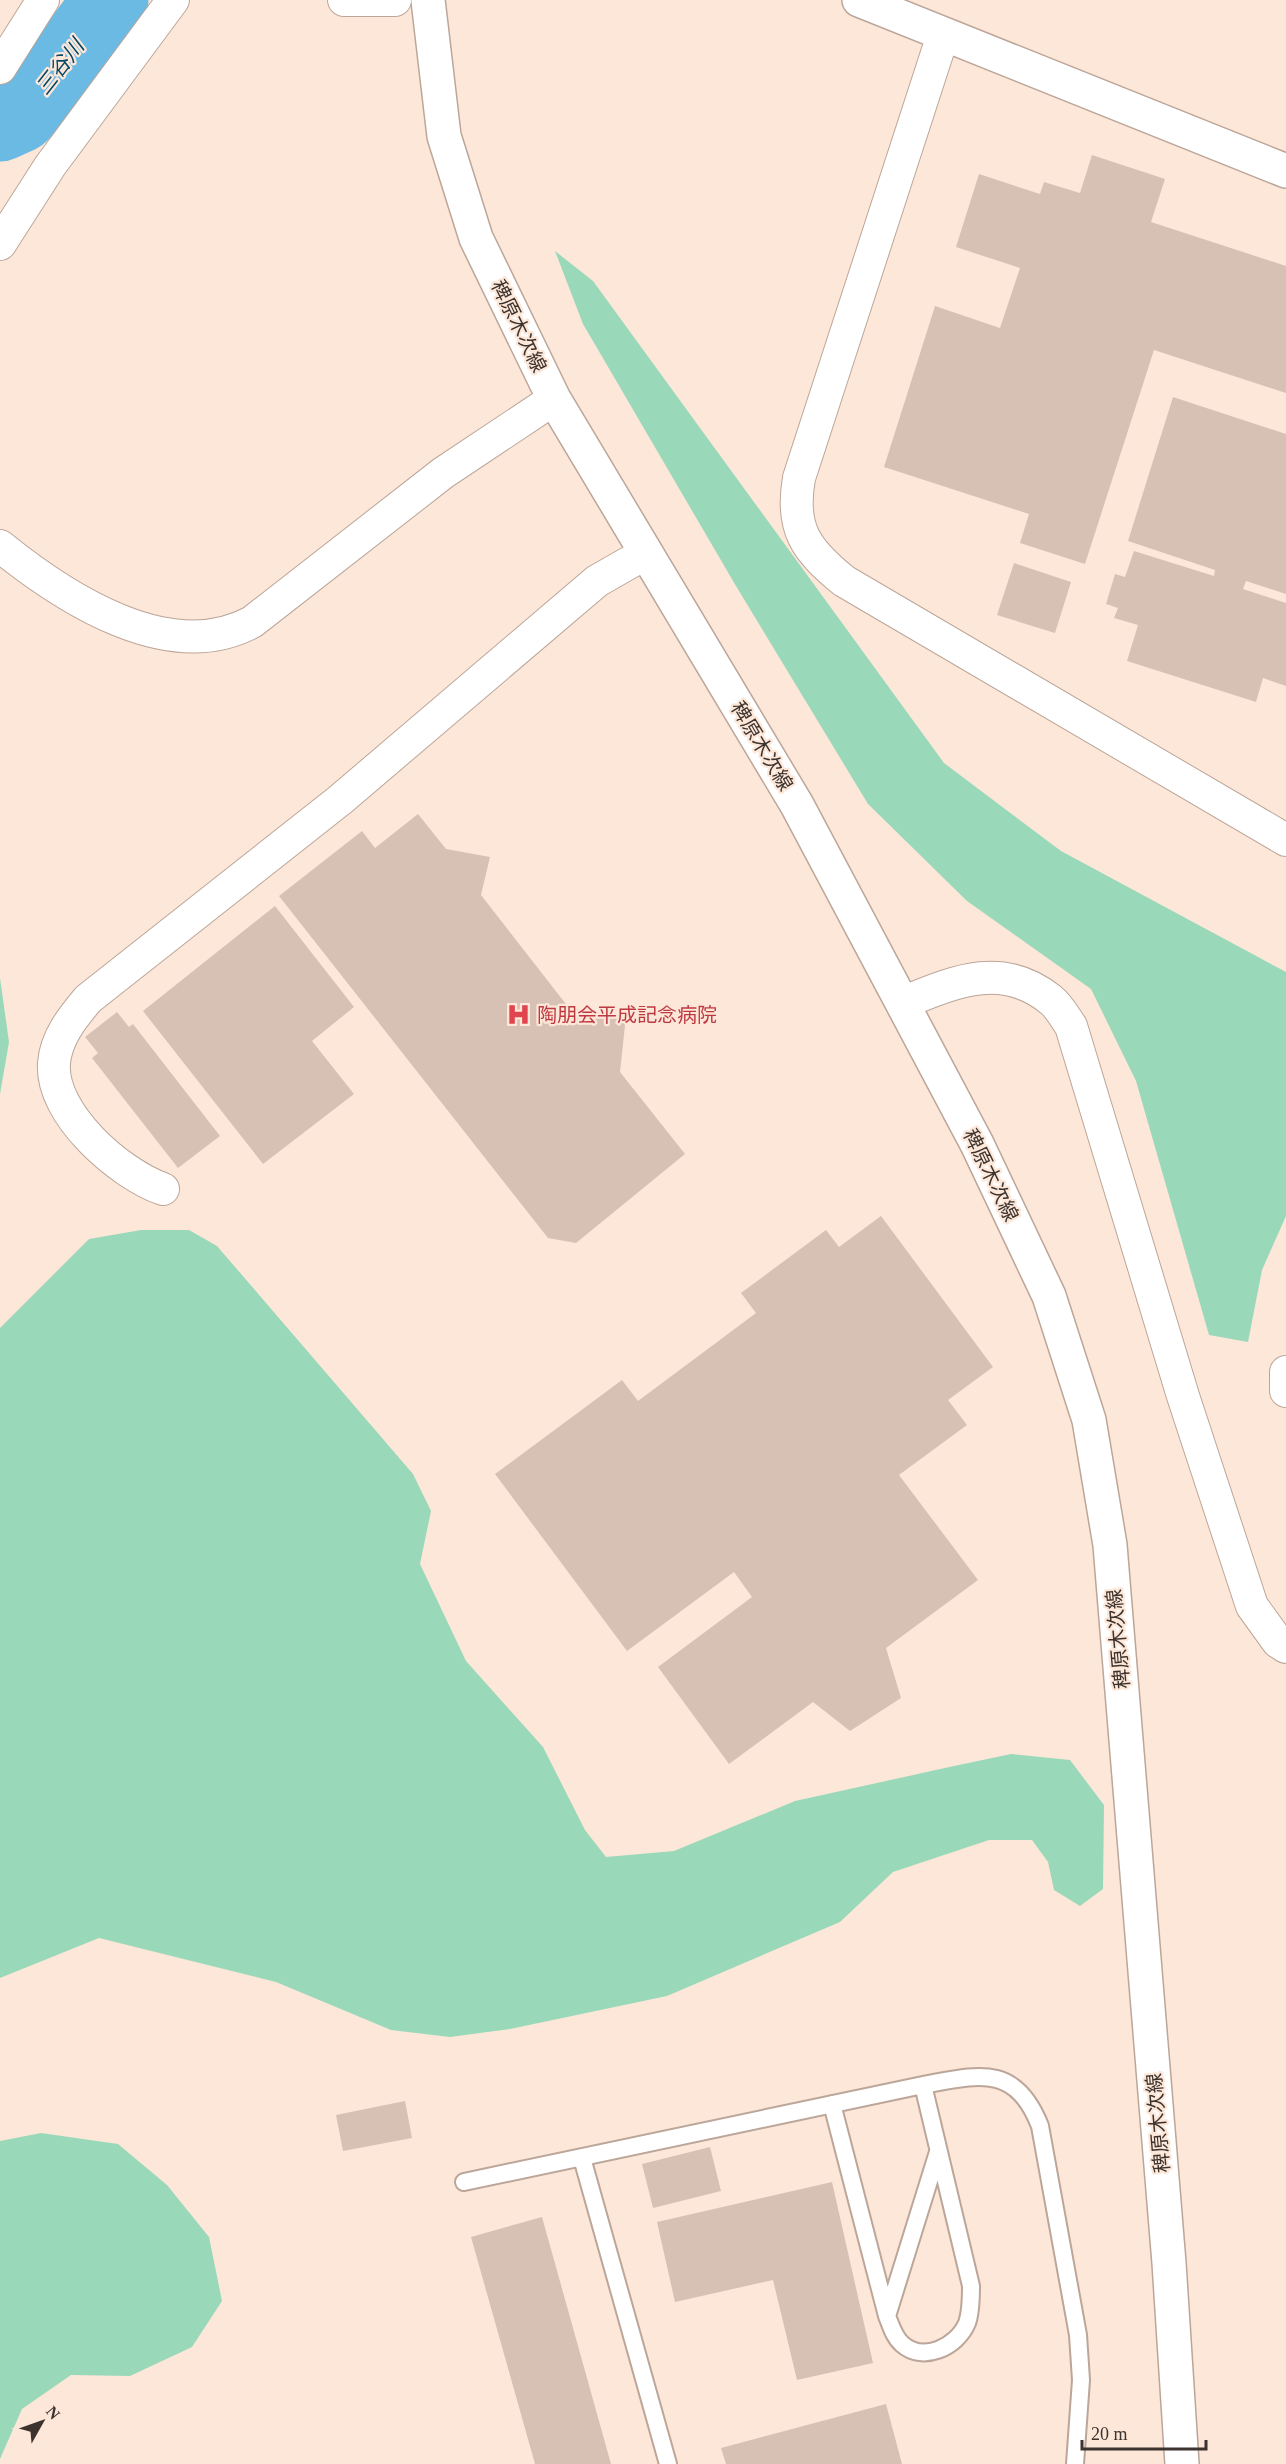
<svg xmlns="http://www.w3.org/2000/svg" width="1286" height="2464" font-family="'Times New Roman','Noto Sans JP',serif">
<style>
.green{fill:#9ad8ba}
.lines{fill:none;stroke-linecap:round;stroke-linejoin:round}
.river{stroke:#6bbae4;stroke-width:75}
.building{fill:#d7c1b5}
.service-casing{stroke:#bba699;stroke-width:20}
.minor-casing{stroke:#bba699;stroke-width:34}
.tertiary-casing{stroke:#bba699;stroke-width:36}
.secondary-casing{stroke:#bba699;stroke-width:36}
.service{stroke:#fff;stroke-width:16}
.minor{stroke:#fff;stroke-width:32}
.tertiary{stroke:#fff;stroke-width:33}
.secondary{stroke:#fff;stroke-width:33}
.labels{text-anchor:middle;stroke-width:4.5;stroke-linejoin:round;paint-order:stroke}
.street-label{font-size:20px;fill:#3c332e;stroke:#fde7d9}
.health-label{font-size:20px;fill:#be3a42;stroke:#fde7d9;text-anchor:start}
.water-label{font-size:21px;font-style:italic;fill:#034865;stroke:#fde7d9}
</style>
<rect width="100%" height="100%" fill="#fde7d9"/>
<!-- green -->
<path class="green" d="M555,251l38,30 351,482 117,88 225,121v244l-24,54 -14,72 -39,-7 -73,-254 -45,-92 -124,-88 -99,-97 -132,-218 -153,-262z
M0,978l9,64 -9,52z
M141,1230h48l28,16 196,228 18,37 -11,53 46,97 77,86 42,83 21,27 68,-6 121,-50 159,-35 57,-12 59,6 34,45 -1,84 -23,17 -26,-16 -6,-28 -16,-22h-43l-96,32 -53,50 -173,74 -157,33 -60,8 -59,-7 -115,-48 -177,-44 -99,40v-650l89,-89z
M41,2133l77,11 49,41 42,52 13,64 -30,46 -62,29 -59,-1 -49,34 -22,50v-318z"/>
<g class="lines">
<!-- river -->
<path class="river" d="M0,124l20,-9 27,-29 64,-86"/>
</g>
<!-- building -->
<path class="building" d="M1092,155l73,24 -14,43 135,44v127l-132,-43 -69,214 -65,-21 9,-29 -145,-47 51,-161 65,22 20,-60 -64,-21 23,-73 61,20 4,-12 36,11z
M1173,397l113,37v160l-40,-13 -3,8 43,14v83l-23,-8 -7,24 -129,-41 11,-36 -24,-7 4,-10 -12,-4 9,-30 10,3 9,-26 80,25 1,-6 -87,-29z
M1014,563l57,19 -16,51 -58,-18z
M418,814l28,35 44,8 -9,38 88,113 57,8 -6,56 65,82 -109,89 -28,-5 -269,-342 83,-65 13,17z
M275,906l79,101 -42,34 42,53 -91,70 -120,-153z
M117,1012l12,15 4,-3 87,112 -42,32 -86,-110 6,-5 -13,-16z
M881,1216l112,151 -45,33 19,25 -68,50 79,105 -92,68 15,50 -51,33 -37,-29 -84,62 -71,-97 94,-70 -18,-25 -107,79 -132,-177 127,-94 16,21 118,-88 -15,-20 85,-63 13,17z
M405,2101l7,37 -69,13 -7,-36z
M710,2147l11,44 -68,17 -11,-44z
M832,2182l41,181 -76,17 -24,-100 -98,22 -18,-80z
M542,2217l69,247h-76l-64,-227z
M886,2404l16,60h-176l-5,-16z"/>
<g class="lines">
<defs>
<path id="service" d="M832,2104l55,212c4,10 7,21 15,28 21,19 55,3 65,-21 4,-11 4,-25 4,-37l-48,-201
M582,2158l86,306
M464,2182l459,-97c55,-10 92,-22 117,41l38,209 3,45 -6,84
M887,2316l51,-164"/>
<path id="minor" d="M344,0h51
M943,35l-144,443c-9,51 7,72 45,103l442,259
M0,68l43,-68
M0,244l50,-78 123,-166
M0,546c63,51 169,121 252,76l191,-149 111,-74
M902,1003c52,-21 100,-43 149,-3 8,6 14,18 20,26l112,370 69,210 26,36 8,5
M163,1189c-43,-15 -113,-75 -109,-126 2,-25 18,-45 34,-64l252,-199 257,-219 49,-28
M1286,1372v19"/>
<path id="tertiary" d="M859,0l427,171"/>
<path id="secondary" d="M428,0l16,136 32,102 78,161 243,406 180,339 72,152 40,124 21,125 59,718 13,201"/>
</defs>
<!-- service casing -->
<use href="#service" class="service-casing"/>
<!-- minor casing -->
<use href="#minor" class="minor-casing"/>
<!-- tertiary casing -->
<use href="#tertiary" class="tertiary-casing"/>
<!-- secondary casing -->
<use href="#secondary" class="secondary-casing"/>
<!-- service -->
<use href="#service" class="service"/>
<!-- minor -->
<use href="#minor" class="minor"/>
<!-- tertiary -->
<use href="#tertiary" class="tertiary"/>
<!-- secondary -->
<use href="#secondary" class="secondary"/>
</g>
<!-- icons -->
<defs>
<symbol id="hospital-bare" viewBox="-9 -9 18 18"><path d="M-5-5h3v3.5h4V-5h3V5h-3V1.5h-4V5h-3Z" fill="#e0444e" stroke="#fde7d9" stroke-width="2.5" paint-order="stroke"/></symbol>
</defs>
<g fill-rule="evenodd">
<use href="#hospital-bare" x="502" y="998" width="33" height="33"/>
</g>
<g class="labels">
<!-- street labels -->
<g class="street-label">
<text transform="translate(519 326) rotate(64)" y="7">稗原木次線</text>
<text transform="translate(762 746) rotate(59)" y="7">稗原木次線</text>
<text transform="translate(991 1175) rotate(64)" y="7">稗原木次線</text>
<text transform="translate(1118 1639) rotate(-95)" y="7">稗原木次線</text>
<text transform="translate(1158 2123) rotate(-95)" y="7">稗原木次線</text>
</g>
<!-- health labels -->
<g class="health-label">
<text x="537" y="1022">陶朋会平成記念病院</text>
</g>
<!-- water labels -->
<g class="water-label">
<text transform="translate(60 67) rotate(-52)" y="7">三谷川</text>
</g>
</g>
<!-- north arrow -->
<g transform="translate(42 2422) rotate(50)" stroke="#fde7d9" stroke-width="4.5" paint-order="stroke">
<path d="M0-4.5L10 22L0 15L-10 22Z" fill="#3c332e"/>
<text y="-9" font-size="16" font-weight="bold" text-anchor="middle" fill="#3c332e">N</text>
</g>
<!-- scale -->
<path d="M1082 2440v9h124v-9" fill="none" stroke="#3c332e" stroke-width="3"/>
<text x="1091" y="2440" font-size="18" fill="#3c332e" stroke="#fde7d9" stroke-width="4.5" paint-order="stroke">20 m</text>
</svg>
